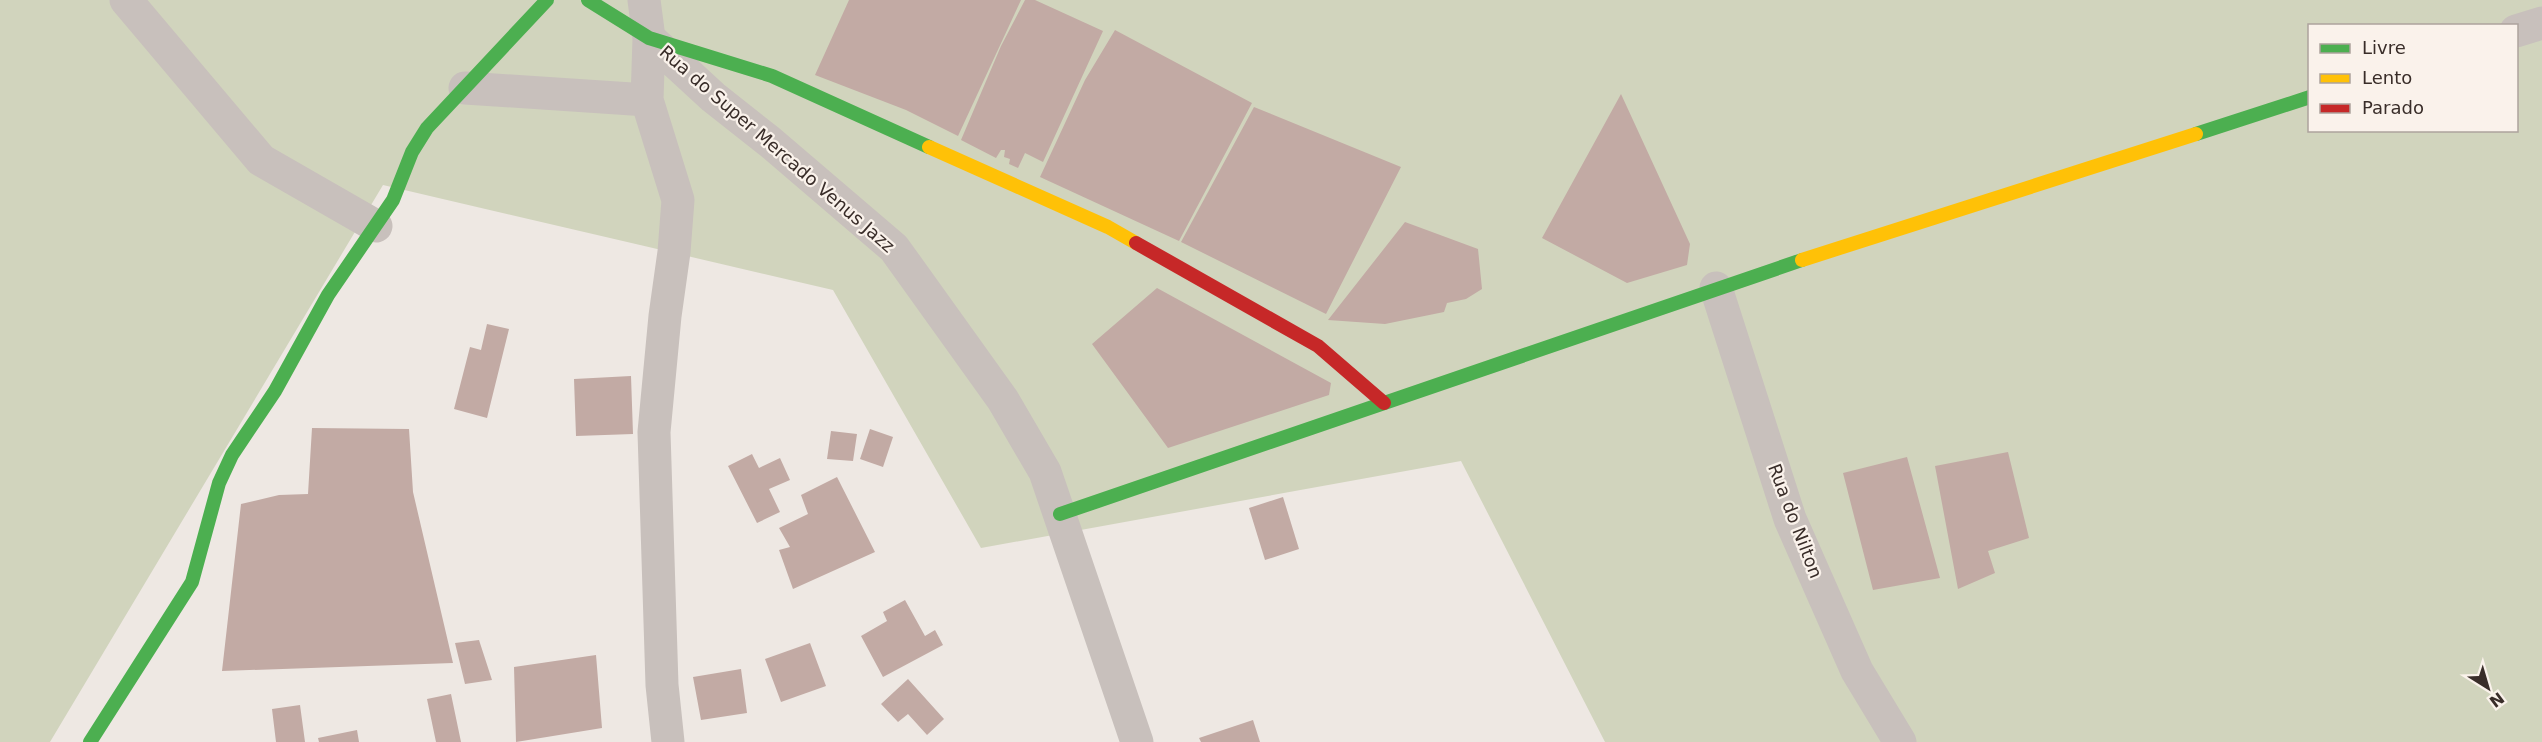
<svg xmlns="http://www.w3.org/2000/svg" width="2542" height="742" font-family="'DejaVu Sans',sans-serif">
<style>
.green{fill:#d1d4bd;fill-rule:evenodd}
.building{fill:#c2aaa4}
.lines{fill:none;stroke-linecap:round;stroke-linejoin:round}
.street{stroke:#c8c0bc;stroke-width:33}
.fast{stroke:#4caf50;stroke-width:14}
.slow{stroke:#ffc107;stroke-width:14}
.jam{stroke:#c62828;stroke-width:14}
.labels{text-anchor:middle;stroke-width:4.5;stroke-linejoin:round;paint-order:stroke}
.street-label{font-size:18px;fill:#392d29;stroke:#faf2eb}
</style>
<rect width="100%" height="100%" fill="#eee8e3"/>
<!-- green -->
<path class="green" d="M0,0h2542v742h-937l-144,-281 -480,87 -148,-258 -450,-105 -333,557h-50zM2310,26h206v104h-206z"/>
<!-- building -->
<path class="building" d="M849,0h172l-63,136 -52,-26 -91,-35z
M1025,0h10l68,31 -60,131 -18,-9 -7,15 -9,-4 1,-5 -6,-2 1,-7h-4l-5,8 -35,-18 40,-94z
M1115,30l137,73 -73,138 -139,-64 45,-97z
M1621,94l69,150 -3,21 -60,18 -85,-45z
M1254,107l147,60 -75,147 -145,-72z
M1405,222l73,27 4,40 -16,10 -19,4 -3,9 -59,12 -57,-4z
M1157,288l174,95 -2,12 -161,53 -76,-104z
M487,324l22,5 -22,89 -33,-9 16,-62 11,3z
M631,376l2,58 -57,2 -2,-57z
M312,428l97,1 4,63 40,171 -231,8 19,-167 38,-9 29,-1z
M870,429l23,8 -10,30 -23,-8z
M831,431l26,3 -4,27 -26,-2z
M2008,452l21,86 -41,13 7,22 -37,16 -23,-123z
M752,454l7,14 21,-10 10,22 -21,9 11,23 -23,11 -29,-57z
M1907,457l33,121 -67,12 -30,-117z
M837,477l38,75 -82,37 -14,-39 11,-3 -11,-19 29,-14 -7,-19z
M1283,497l16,52 -34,11 -16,-52z
M905,600l20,36 10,-6 8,15 -60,32 -22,-41 26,-15 -4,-9z
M479,640l13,40 -27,4 -10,-41z
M810,643l16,43 -45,16 -16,-43z
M596,655l6,73 -86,14 -2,-75z
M741,669l6,44 -46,7 -8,-43z
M908,679l36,40 -17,16 -19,-21 -10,8 -17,-18z
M451,694l10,48h-25l-9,-43z
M300,705l5,37h-29l-4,-33z
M1253,720l7,22h-59l-2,-4z
M357,730l2,12h-40l-1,-4z"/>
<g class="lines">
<!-- street -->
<path class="street" d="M126,0l135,160 115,66
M644,0l5,38 -2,62 31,100 -4,52 -9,64 -11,116 8,253 6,57
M2516,31l26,-8
M649,38l64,59 57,45 124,106 109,152 42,72 92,270
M465,88l182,12
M1716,288l74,231 67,152 43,71"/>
<!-- fast -->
<path class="fast" d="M588,0l61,38 123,38 157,71
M2196,134l114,-37
M1060,514l742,-254
M90,742l102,-160 27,-99 13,-28 43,-64 53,-96 65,-95 19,-48 15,-24 120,-128"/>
<!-- slow -->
<path class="slow" d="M929,147l179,80 28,16
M1802,260l394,-126"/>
<!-- jam -->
<path class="jam" d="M1136,243l182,103 66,57"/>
</g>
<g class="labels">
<!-- street labels -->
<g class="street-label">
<text transform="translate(777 149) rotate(41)" y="6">Rua do Super Mercado Venus Jazz</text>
<text transform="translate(1795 521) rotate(69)" y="6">Rua do Nilton</text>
</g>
</g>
<!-- legend -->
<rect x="2308" y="24" width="210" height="108" fill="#faf2eb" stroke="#ada39d" stroke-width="1.5"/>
<rect x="2320" y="44" width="30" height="9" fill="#4caf50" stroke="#ada39d" stroke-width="1.5"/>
<text x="2362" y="54" font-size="18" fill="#392d29">Livre</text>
<rect x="2320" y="74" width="30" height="9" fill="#ffc107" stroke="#ada39d" stroke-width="1.5"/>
<text x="2362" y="84" font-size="18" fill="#392d29">Lento</text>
<rect x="2320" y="104" width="30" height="9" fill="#c62828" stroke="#ada39d" stroke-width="1.5"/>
<text x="2362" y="114" font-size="18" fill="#392d29">Parado</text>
<!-- north arrow -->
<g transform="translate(2488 688) rotate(143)" stroke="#faf2eb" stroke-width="4.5" paint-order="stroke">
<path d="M0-4.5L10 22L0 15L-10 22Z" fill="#392d29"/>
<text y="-9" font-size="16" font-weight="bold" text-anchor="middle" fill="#392d29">N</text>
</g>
</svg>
